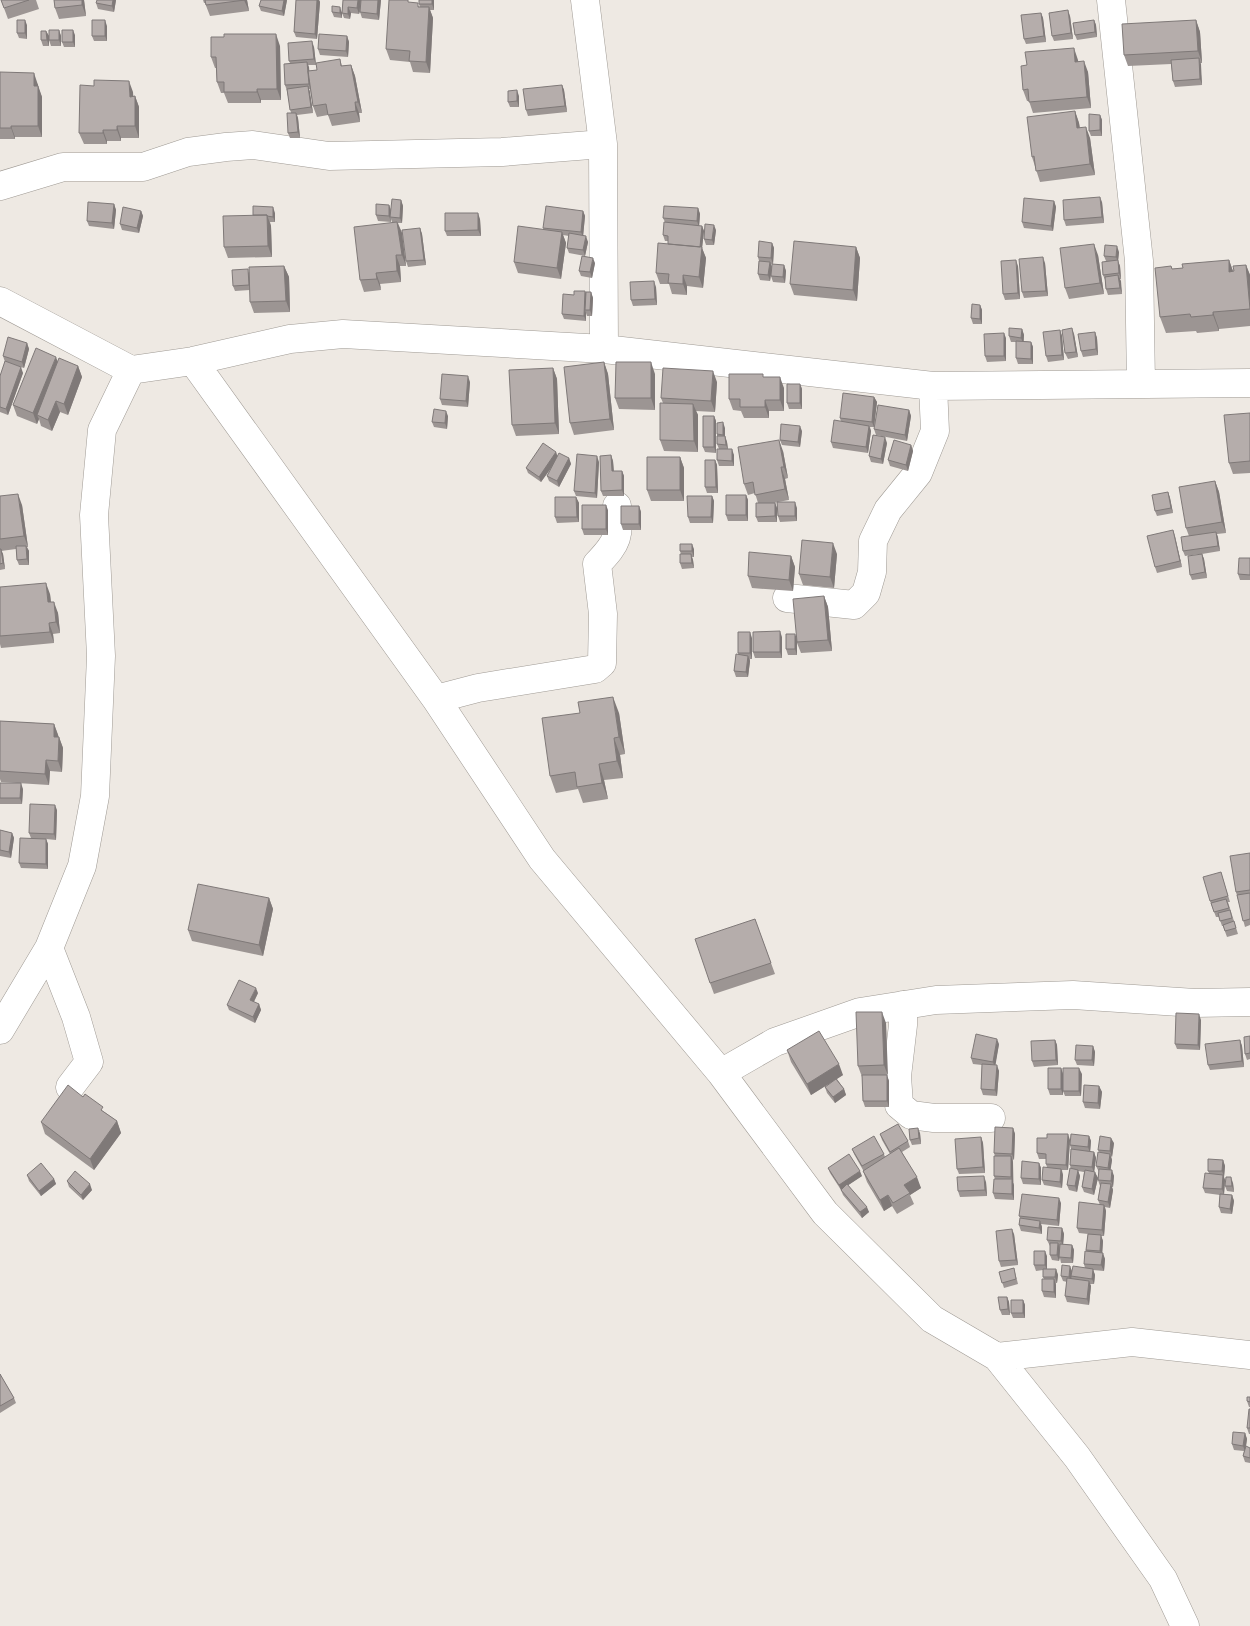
<svg xmlns="http://www.w3.org/2000/svg" width="1250" height="1626" font-family="Poppins,sans-serif">
<style>
.lines{fill:none;stroke-linecap:round;stroke-linejoin:round}
.minor-casing{stroke:#9f9a94;stroke-width:29}
.minor{stroke:#fff;stroke-width:28}
.wall{fill:#9c9593}
.shaded-wall{fill:#7f7978}
.building{fill:#b5adab;stroke:#7f7978}
</style>
<rect width="100%" height="100%" fill="#eee9e3"/>
<g class="lines">
<defs>
<path id="minor" d="M585,0l18,144 1,205
M1111,0l28,261 2,123
M0,186l63,-19h80l45,-15 38,-5 27,-2 76,11 173,-4 101,-8
M0,301l131,69
M193,361l243,338 106,160 179,214 104,140 107,106 65,38 80,100 86,122 22,47
M787,598l67,7 12,-12 6,-21 1,-31 15,-31 30,-37 17,-42 -2,-45
M436,699l42,-11 117,-19 7,-6 1,-49 -6,-50c22,-23 22,-27 20,-58
M49,948l27,69 13,45 -19,25
M903,1005v20l-6,51 2,29 12,10 23,3h57
M0,1030l49,-82 33,-82 13,-70 6,-140 -7,-141 8,-85 29,-60 62,-9 97,-22 53,-5 261,15 329,37 317,-3
M721,1073l54,-31 85,-30 76,-12 137,-5 122,8 55,-1
M997,1357l135,-15 118,13"/>
</defs>
<!-- minor casing -->
<use href="#minor" class="minor-casing"/>
<!-- minor -->
<use href="#minor" class="minor"/>
</g>
<!-- wall -->
<path class="wall" d="M1,0h35l3,9 -31,10z
M54,0h30l2,16 -27,3 -4,-11z
M116,0l-2,12 -16,-3 -2,-6z
M203,0h44l2,11 -39,5 -5,-13h-1z
M287,0l-3,16 -23,-5 -2,-5z
M296,0h23l1,2 -3,37 -21,-2 -2,-5z
M343,0h38l-2,20 -17,-2 -2,-6 -1,2 -8,-1 -1,6 -6,-1 -2,-5v5l-8,-1 -2,-5h10z
M434,0v10h-4l3,8 -3,55 -17,-1 -3,-10 -20,-2 -4,-11 26,-46 8,4 -1,-3z
M1041,13l2,5 3,24 -20,2 -2,-5z
M1070,16l3,23 -19,2 -2,-5z
M1094,20l2,5 1,12 -20,3 -2,-5z
M1196,20l4,12 2,31h-2l2,22 -27,2 -2,-6 -2,-17 -43,2 -4,-11z
M27,25v14l-8,-1 -2,-5z
M107,26v15h-13l-2,-5z
M59,30l2,6v10h-10l-2,-6z
M46,31l3,5v10h-6l-2,-6z
M75,35v12h-11l-2,-5z
M347,36l2,6 -1,15 -28,-2 -2,-6z
M280,46l1,54h-20v3h-33l-4,-10h-3l-4,-11 -1,-14h-1l-4,-11z
M314,47l2,18h-8l1,6 8,-1 23,-11 2,7 9,-1 4,11 7,37h-3l1,9 -28,4 -4,-11 -11,2 -4,-11 -3,-17h-1l4,24 -16,2 1,3 2,20h-10l-2,-5 3,-20 -4,-22 -2,-6 5,-22 -1,-2z
M1078,60v1l10,11 3,36 -58,5 -4,-12h-2l-4,-11z
M0,72l38,12v3l4,10v40h-27v2h-15z
M562,85l2,5 3,22 -39,4 -2,-6z
M133,92v4h2l4,11v31h-18v3h-14v3h-23l-5,-11z
M519,96v11h-9l-2,-5z
M1075,111l4,12 1,5 10,10 5,37 -55,7 -8,-25z
M1100,115l2,5v16h-11l-2,-5z
M401,200l2,6 -1,17h-4l4,10 4,33h-6l1,16 -21,2 1,6 -17,2 -4,-12 35,-57 -3,-1 -1,-3v3l-13,-1 -2,-6 13,-10 2,5z
M1054,201l2,6 -3,24 -29,-3 -2,-6z
M1102,202l2,21 -38,3 -2,-6z
M114,204l2,6 -2,19 -25,-3 -2,-5z
M698,208l2,6 -1,12h3l2,5 -2,17 4,10 -3,30 -16,-2v9l-15,-1 -3,-10h-9l-4,-11 12,-29v-3h-3l-2,-6 2,-13 -2,-4z
M141,211l2,5 -4,17 -17,-3 -2,-6z
M583,211l2,5 -2,20 5,6 -3,14 -16,-3 -2,-5 2,-12 -6,-1 3,8 -5,36 -43,-6 -4,-11 30,-32 -1,-2z
M275,213v9h-5l1,4 1,31 -44,1 -4,-11 29,-32z
M480,219l1,17h-34l-2,-5z
M420,228l2,6 4,31 -18,2 -2,-6z
M716,230l-2,15h-8l-2,-6z
M772,243l2,5 -1,16h-3l2,3 -2,14 -10,-1 -2,-6 1,-13 -1,-4z
M856,247l4,11 -3,43 -63,-6 -4,-11z
M1119,252l-1,9 2,5 1,13h-1l2,15 -14,1 -2,-6 -1,-9 -2,-5 3,-14 -2,-5z
M1098,255l6,39 -35,5 -4,-11z
M1229,260l4,11 13,-6 4,10v51l-31,3v2l-22,2 -1,-2 -30,2 -6,-16 11,-51 1,3 11,-1z
M595,263l-3,15 -11,-2 -2,-5z
M1045,263l3,33 -24,2 -2,-6z
M784,265l2,6 -1,12 -12,-1 -2,-6z
M284,266l5,11 1,35 -36,1 -4,-11v-12l-15,1 -2,-5 16,-14z
M1018,266l2,33 -15,1 -2,-6z
M656,287l1,18 -24,1 -2,-6z
M585,291l1,3 5,-2 2,6 -1,18h-5l-1,-3v8l-22,-2 -2,-5 12,-19z
M980,305l2,5v14h-9l-2,-6z
M1022,329l2,6v6l7,1 2,5v17h-15l-2,-6v-16h-5l-2,-6z
M1060,330l2,6 2,24 -16,2 -2,-6z
M1095,332l2,6 1,17 -15,2 -2,-6z
M1074,334l4,23 -10,2 -3,-6z
M1006,338v23l-19,1 -2,-6z
M27,343l2,6 -5,19 -12,-4 11,9 -15,42 -8,-3v-36l5,-14 -2,-6z
M58,362l20,4 4,11 -14,38 -8,-3 -8,19 -11,-5 -2,-7 -2,5 -20,-8 -4,-11z
M604,362l4,12 6,56 -40,5 -4,-12z
M553,368l4,11 2,55 -43,2 -4,-11z
M655,374v36l-36,-1 -4,-11z
M764,377l20,11v23h-15v7h-25l-3,-7 -8,-1 -4,-11z
M470,382l-2,25 -26,-2 -2,-6z
M717,382l-2,30 -19,-1 2,4v37l-34,-1 -4,-11 3,-37 -2,-5z
M800,384l2,5v20h-13l-2,-6z
M874,397l3,5 -3,25h-4l1,4 -3,22 -35,-5 -2,-6 10,-20 -1,-4z
M909,410l2,6 -4,25 -31,-6 -2,-6z
M1250,413v60l-17,1 -4,-11z
M448,416l-1,13 -13,-2 -2,-5z
M714,416l2,5v32l-11,-1 -2,-5z
M725,428v8l2,6 1,7 6,6v11h-15l-2,-6 2,-11 -2,-5v-10z
M802,431l-2,16 -18,-2 -2,-5z
M887,443l-4,21 -12,-2 -2,-6z
M911,445l2,6 -5,20 -18,-5 -2,-6z
M783,451l5,27 -3,1 4,21 -11,2 19,6v13l-17,1 -2,-6 -1,-14 -2,1 2,5v14h-19l-2,-5 2,-14 -3,-10 -7,2 -4,-11z
M556,452l1,4 12,2 2,6 -12,23 -10,-6 -2,-5 5,-9 -11,15 -13,-9 -2,-5z
M611,455l2,6 1,10h8l2,5v20h-21l-2,-5z
M680,457l4,11v33h-33l-4,-11z
M715,460l2,5 1,28h-11l-2,-6z
M599,462l-2,36 -21,-2 -2,-5z
M1215,481l4,11 7,41 -9,1 3,17 -18,3 2,5 3,19 -15,2 -2,-5 10,-21 -15,2 -2,-5 6,-15 -3,-8z
M1168,492l2,6 3,15 -16,3 -2,-5z
M746,495l2,5v21h-20l-2,-6z
M0,496l22,9 6,42h-1l2,4v14h-10l-2,-5 -1,-11 -15,2 2,3 2,15 -5,1z
M712,496l2,5 -1,22h-23l-2,-6z
M576,497l3,6v19l-22,1 -2,-6z
M639,506l2,6v18h-18l-2,-6z
M608,510v25h-24l-2,-6z
M1173,530l9,37 -25,6 -2,-6z
M694,549v8h-2l1,3 1,8 -12,1 -2,-6 1,-9 -1,-3z
M837,554l-3,34 -31,-3 -4,-11z
M791,556l4,11 -2,24 -41,-3 -4,-12z
M1250,558v22h-10l-2,-6z
M0,587l50,7 1,8 7,11 2,20 -7,1 1,9 -53,5 -1,-4z
M824,596l4,11 4,44 -31,2 -4,-10v12h-9l-2,-6 10,-11z
M782,637v21h-27l-2,-6z
M752,638v21h-2v2l-2,16h-12l-2,-6 5,-16 -1,-2z
M619,713l6,41 -5,1 3,23 -19,2 4,19 -25,4 -5,-14 -22,4 -6,-17z
M0,721l54,3 9,24 -1,24 -12,-1 -1,14 -48,-3 -1,-3z
M0,783l23,6 -1,15h-22z
M57,810l-1,30 -10,-1 2,5v25l-27,-1 -2,-5 12,-25 -2,-5z
M0,830l12,3 2,5 -3,20 -11,-2z
M1250,853v72l-5,2 -9,-35z
M1221,872l9,30h-2l10,32 -11,3 -4,-11h-1l-3,-9h-3l-6,-16z
M269,898l4,11 -10,47 -71,-15 -4,-11z
M755,919l20,55 -61,20 -4,-11z
M258,993l-4,9 5,2 2,6 -6,13 -26,-13 -2,-5z
M1201,1020l-1,30 -23,-1 -2,-5z
M886,1023l1,53 2,5v26h-24l-2,-6 -1,-24 -4,-11z
M1250,1036v23l-3,1 -2,-6z
M1055,1040l2,5 1,20 -24,2 -2,-6z
M1240,1040l2,6 2,21 -34,3 -2,-5z
M999,1044l-4,21 4,6 -2,25 -14,-1 -2,-6 1,-24 -9,-1 -2,-6z
M1093,1046l2,6 -1,14 -17,-1 -2,-5z
M787,1050l56,25 -6,4 7,10 2,6 -11,8 -8,-10 -2,-6 10,-7 -24,15 -20,-33z
M1061,1068l2,6v21h-13l-2,-6z
M1082,1074l-1,22h-16l-2,-5z
M1099,1086l3,6 -2,17 -15,-1 -2,-6z
M83,1097l34,24 4,12 -27,37 -49,-36 -4,-12z
M1013,1128l2,6 -1,26 -1,-1v3l1,38 -19,-1 -2,-6 2,-14 -1,-3 1,-20 -1,-3z
M920,1133l1,11 -9,1 -2,-5z
M880,1134l28,7 2,6 -8,5 19,36 -11,7 4,9 -17,10 -5,-8 -8,5 -17,-29 -4,-11v-1l-9,-16 -2,-5 32,5 1,3 5,-3 -8,-14z
M1089,1136l2,5 -1,11h4l2,6 -2,14 4,6 -4,17 -10,-3 -2,-5 2,-15 -6,-1 2,5 -3,16 -8,-2 -2,-5 4,-16 -1,-4 1,-16 -1,-4z
M981,1137l2,6 2,30 -26,1 -2,-5z
M1070,1140l-2,30h-6l1,5 -1,13 -18,-3 -2,-5 5,-13 -1,-3v-5h-7l-2,-6z
M1114,1143l-2,14 -1,-1 1,4 -2,10 4,6 -1,11h-1l1,3 -3,18 -5,-1 1,4 -2,25h-3l2,5 -1,12 3,6 -1,12 -11,-1 2,5 -1,9h-4l1,2 -2,19 -22,-3 -2,-6 2,-14 -4,-1 -2,-5 11,-5 13,-3 -1,-4 2,-12v-2l2,-16 -9,-1 -2,-5 23,-23 -2,-5 2,-14 -2,-6 1,-8 -3,-6 4,-13 -2,-3z
M1223,1160l2,6 -1,11 1,3 -1,14 8,1 2,6 -2,13 -11,-1 -2,-6 1,-12 -15,-2 -2,-5 6,-15 -1,-2z
M1039,1163l2,5v17l-18,-1 -2,-6z
M828,1168l34,8 -14,9 21,27 -7,6 -19,-23 -2,-5 -11,-17z
M27,1175l27,4 2,5 -15,12 -12,-15z
M67,1181l25,9 -9,10 -14,-13z
M986,1182l1,14 -27,1 -2,-6z
M1233,1183l1,9 -7,-1 -2,-5z
M1061,1203l-2,23 -18,-2 1,3v7l-21,-3 -2,-6 1,-7 -1,-2z
M1062,1228l2,6 -1,10 9,1 2,5 -1,13h-12l-1,-5 -1,3 -7,-1 -2,-5v-9l-3,-6z
M1014,1234l4,31 -17,2 -2,-6z
M1047,1256v13h9l2,6 -1,8h-1v15l-12,-1 -2,-6 2,-12 -1,-2v-7l-7,1 -2,-6z
M1014,1268l4,16 -14,4 -5,-16z
M1007,1297l2,5 1,13h-8l-2,-5z
M1023,1300l2,5v13h-12l-2,-5z
M0,1374l14,24 2,5 -16,10z
M1250,1397v10h-1l-2,-6z
M1250,1409v25h-1l-2,-6z
M1245,1433l2,6 -1,8 4,1v15l-5,-1 -2,-6 1,-5 -10,-1 -2,-6z"/>
<!-- shaded-wall -->
<path class="shaded-wall" d="M82,0h2l2,16 -4,-11z
M113,0h3l-2,12 -2,-6z
M244,0h3l2,11z
M284,0h3l-3,16 -2,-5z
M317,0h2l1,2 -3,37 -2,-5z
M358,0h3l-2,14 -2,-6z
M378,0h3l-2,20 -2,-6z
M432,0h2v10l-2,-6z
M340,7l2,6v5l-2,-5z
M348,7l3,6 -1,6 -2,-5z
M429,7l4,11 -3,55 -4,-11z
M1068,10l2,6 3,23 -2,-6z
M1041,13l2,5 3,24 -2,-6z
M25,20l2,5v14l-2,-6z
M105,20l2,6v15l-2,-5z
M1094,20l2,5 1,12 -2,-5z
M1196,20l4,12 2,31 -4,-12z
M59,30l2,6v10l-2,-6z
M73,30l2,5v12l-2,-5z
M46,31l3,5v10l-2,-6z
M276,34l4,12 1,54 -4,-11z
M347,36l2,6 -1,15 -2,-6z
M312,41l2,6 2,18 -2,-6z
M1074,48l4,12 1,13 -4,-11z
M1199,58l2,6 1,21 -2,-6z
M1084,61l4,11 3,36 -4,-11z
M307,62l2,5 2,22 -2,-5z
M351,65l4,11 7,37 -4,-11z
M34,73l8,24v40l-4,-11 -4,-40z
M129,81l4,11 1,16 -4,-11z
M562,85l2,5 3,22 -2,-6z
M308,86l2,6 3,21 -2,-6z
M257,89l4,11v3l-4,-11z
M517,90l2,6v11l-2,-6z
M135,96l4,11v31l-4,-12z
M355,102l4,11 1,9 -4,-11z
M1075,111l4,12 2,16 -4,-11z
M296,113l2,5 2,20 -2,-6z
M1100,115l2,5v16l-2,-6z
M11,126l4,11v2l-4,-11z
M117,126l4,12v3l-4,-11z
M1086,127l4,11 5,37 -5,-11z
M103,130l4,11v3l-4,-11z
M1100,197l2,5 2,21 -2,-6z
M401,200l2,6 -1,17 -2,-5z
M1054,201l2,6 -3,24 -2,-5z
M114,204l2,6 -2,19 -2,-6z
M389,205l2,6 -1,6 1,5 -2,-6z
M273,207l2,6v9l-2,-5z
M698,208l2,6 -1,13 -2,-6z
M141,211l2,5 -4,17 -2,-5z
M583,211l2,5 -2,21 -2,-5z
M478,213l2,6 1,17 -3,-6z
M267,215l4,11 1,31 -4,-11z
M397,222l5,11 4,33 -4,-11z
M714,225l2,5 -2,15 -2,-5z
M702,226l2,5 -2,17 4,10 -3,30 -4,-11v-28z
M420,228l2,6 4,31 -2,-5z
M562,232l4,11 -5,36 -4,-11z
M586,236l2,6 -3,14 -2,-6z
M772,243l2,5 -1,16 -2,-6z
M1094,244l4,11 6,39 -4,-11z
M1117,246l2,6 -1,9 2,5 1,13 -2,-6 -1,-11 -2,-5z
M856,247l4,11 -3,43 -4,-11z
M396,255l4,11 1,16 -4,-11z
M1043,257l2,6 3,33 -2,-5z
M593,258l2,5 -3,15 -2,-6z
M1016,260l2,6 2,33 -2,-6z
M1229,260l6,17 -6,-5z
M770,262l2,5 -2,14 -2,-6z
M784,265l2,6 -1,12 -2,-6z
M1246,265l4,10v34z
M284,266l5,11 1,35 -4,-11z
M376,273l4,11 1,6 -4,-11z
M683,275l4,11v9l-4,-11z
M1118,275l3,6 1,13 -2,-6z
M654,281l2,6 1,18 -2,-6z
M585,291l2,6 -2,13 1,3v8l-2,-5z
M591,292l2,6 -1,18 -2,-6z
M980,305l2,5v14l-2,-5z
M1213,312l6,17v2l-6,-16z
M1072,328l2,6 4,23 -2,-5z
M1022,329l2,6 -1,8 -2,-5z
M1060,330l2,6 2,24 -2,-5z
M1095,332l2,6 1,17 -2,-6z
M1004,333l2,5v23l-2,-5z
M1031,342l2,5v17l-2,-5z
M27,343l2,6 -5,19 -2,-6z
M56,357l4,11 -23,47 2,4 -2,5 -4,-11z
M604,362l4,12 6,56 -4,-11z
M651,362l4,12v36l-4,-12z
M78,366l4,11 -14,38 -4,-11z
M21,367l2,6 -15,42 -2,-6z
M553,368l4,11 2,55 -4,-11z
M713,371l4,11 -2,30 -4,-11z
M468,376l2,6 -2,25 -2,-6z
M780,377l4,11v23l-4,-11z
M800,384l2,5v20l-2,-6z
M874,397l3,5 -3,25 -2,-5z
M765,400l4,11v7l-4,-11z
M56,401l4,11 -8,19 -4,-11z
M693,404l5,11v37l-4,-11z
M909,410l2,6 -4,25 -2,-6z
M446,411l2,5 -1,13 -2,-6z
M714,416l2,5v32l-2,-6z
M723,422l2,6v12l-2,-5z
M800,426l2,5 -2,16 -2,-5z
M869,426l2,5 -3,22 -2,-6z
M725,436l2,6 1,8 -2,-5z
M885,437l2,6 -4,21 -2,-5z
M779,440l4,11 5,27 -4,-11z
M911,445l2,6 -5,20 -2,-6z
M732,449l2,6v11l-2,-5z
M556,452l2,6 -17,24 -2,-5z
M611,455l2,6 1,15 -2,-5z
M597,456l2,6 -2,36 -2,-5z
M680,457l4,11v33l-4,-11z
M569,458l2,6 -12,23 -2,-6z
M715,460l2,5 1,28 -2,-6z
M781,467l4,12 4,21 -4,-11z
M622,471l2,5v20l-2,-6z
M1215,481l4,11 7,41 -4,-11z
M1168,492l2,6 3,15 -2,-5z
M18,494l4,11 6,42 -4,-11z
M746,495l2,5v21l-2,-6z
M712,496l2,5 -1,22 -2,-6z
M576,497l3,6v19l-2,-5z
M795,502l2,6v13l-2,-5z
M775,503l2,5v14l-2,-6z
M606,505l2,5v25l-2,-6z
M639,506l2,6v18l-2,-6z
M1173,530l2,6 7,31 -2,-6z
M1216,532l2,5 2,14 -2,-5z
M833,543l4,11 -3,34 -4,-11z
M692,544l2,5v8l-2,-6z
M26,546l3,5v14l-2,-6z
M1,549l2,5 2,15 -2,-6z
M691,554l2,6 1,8 -2,-5z
M1202,554l2,5 3,19 -2,-6z
M791,556l4,11 -2,24 -4,-11z
M46,583l4,11 2,19 -4,-11z
M824,596l4,11 4,44 -4,-11z
M54,602l4,11 2,20 -4,-11z
M49,623l4,11 1,9 -4,-11z
M780,631l2,6v21l-2,-6z
M750,632l2,6v21l-2,-6z
M795,634l2,5v16l-2,-6z
M748,656l2,5 -2,16 -2,-5z
M613,697l6,16 6,41 -6,-17z
M54,724l4,11v13l-4,-11z
M59,737l4,11 -1,24 -4,-11z
M614,738l6,17 3,23 -6,-17z
M46,760l4,11 -1,14 -4,-11z
M599,764l5,16 4,19 -6,-16z
M21,783l2,6 -1,15 -2,-6z
M55,805l2,5 -1,30 -2,-6z
M12,833l2,5 -3,20 -2,-6z
M46,839l2,5v25l-2,-5z
M269,898l4,11 -10,47 -4,-11z
M256,988l2,5 -6,12 -2,-5z
M259,1004l2,6 -6,13 -2,-6z
M882,1012l4,11 2,53 -4,-11z
M1199,1014l2,6 -1,30 -2,-5z
M997,1039l2,5 -4,24 -2,-6z
M1055,1040l2,5 1,20 -2,-5z
M1240,1040l2,6 2,21 -2,-6z
M1093,1046l2,6 -1,14 -2,-6z
M839,1064l4,11 -32,20 -4,-11z
M997,1065l2,6 -2,25 -2,-6z
M1061,1068l2,6v21l-2,-6z
M1079,1068l3,6 -1,22 -2,-5z
M887,1075l2,6v26l-2,-6z
M1099,1086l3,6 -2,17 -2,-6z
M844,1089l2,6 -11,8 -2,-6z
M117,1121l4,12 -27,37 -4,-11z
M918,1128l2,5 1,11 -2,-6z
M1013,1128l2,6 -1,26 -2,-6z
M1068,1134l2,6 -2,30 -2,-5z
M1089,1136l2,5 -1,12 -2,-6z
M981,1137l2,6 2,30 -2,-6z
M1111,1138l3,5 -2,14 -2,-6z
M1094,1152l2,6 -2,15 -2,-6z
M1110,1154l2,6 -2,14 -2,-6z
M1011,1156l2,6v21l-2,-6z
M1223,1160l2,6 -1,11 -2,-6z
M1039,1163l2,5v17l-2,-6z
M1061,1169l2,6 -1,13 -2,-6z
M1078,1170l2,6 -3,16 -2,-6z
M1112,1170l2,6 -1,11 -2,-6z
M860,1171l2,5 -21,14 -2,-5z
M1095,1172l3,6 -4,17 -2,-6z
M1223,1175l2,5 -1,15 -2,-6z
M984,1176l2,6 1,14 -2,-6z
M917,1177l4,11 -11,7 -6,-10z
M1231,1177l2,6 1,9 -2,-6z
M54,1179l2,5 -15,12 -2,-5z
M1012,1179l2,6v15l-2,-6z
M90,1184l2,6 -9,10 -2,-5z
M1111,1184l2,6 -3,18 -2,-6z
M888,1195l4,11 -8,5 -4,-11z
M1232,1195l2,6 -2,13 -2,-5z
M1059,1198l2,5 -2,23 -2,-6z
M1104,1205l2,6 -2,25 -2,-6z
M867,1207l2,5 -7,6 -2,-6z
M1040,1221l2,6v7l-3,-6z
M1062,1228l2,6 -1,12 -2,-5z
M1012,1229l2,5 4,31 -2,-5z
M1101,1235l2,6 -1,16 -2,-6z
M1058,1243l2,6 -1,12 -2,-6z
M1072,1245l2,5 -1,13 -2,-5z
M1045,1251l2,5v14l-2,-5z
M1103,1253l2,6 -1,12 -3,-6z
M1070,1266l2,5 -1,11 -2,-5z
M1056,1269l2,6 -1,8 -2,-6z
M1093,1269l2,6 -1,9 -2,-5z
M1054,1279l2,6v13l-2,-6z
M1089,1281l2,5 -2,19 -2,-6z
M1007,1297l2,5 1,13 -2,-6z
M1023,1300l2,5v13l-2,-5z
M1245,1433l2,6 -2,12 -2,-5z"/>
<!-- building -->
<path class="building" d="M1,0h28l-25,8z
M54,0h28v5l-27,3z
M97,0h16l-1,6 -16,-3z
M205,0h40l-39,5z
M261,0h23l-2,11 -23,-5z
M296,0h21l-2,34 -21,-2z
M343,0h15l-1,8 -9,-1v7l-6,-1z
M361,0h17l-1,14 -17,-2z
M389,0h19v2l10,1v4h11l-3,55 -17,-1 1,-10 -24,-2z
M419,0h13v4h-13z
M332,6l8,1v6l-8,-1z
M1068,10l3,23 -19,3 -3,-23z
M1041,13l3,23 -20,3 -3,-24z
M17,20h8v13h-8z
M92,20h13v16h-13z
M1094,20l1,12 -20,3 -2,-12z
M1196,20l2,31 -74,4 -2,-31z
M49,30h10v10h-10z
M62,30h11v12h-11z
M41,31h5l1,9h-6z
M224,34h52l1,55h-20v3h-33v-10h-7l-1,-25h-5v-20h13z
M319,34l28,2 -1,15 -28,-2z
M312,41l2,18 -25,2 -1,-18z
M1074,48l1,14 9,-1 3,36 -58,5 -1,-13 -5,1 -2,-24 6,-1 -2,-13z
M1199,58l1,21 -27,2 -2,-21z
M340,59l1,7 10,-1 7,37h-3l1,9 -28,4 -2,-11 -13,2 -5,-35 9,-1 -1,-7z
M307,62l2,22 -24,1 -1,-21z
M0,72l34,1v13h4v40h-27v2h-11z
M94,80l35,1 1,16 5,-1v30h-18v4h-14v3h-24l1,-48 14,1z
M562,85l3,21 -39,4 -3,-21z
M308,86l3,21 -21,3 -3,-21z
M517,90v11l-9,1v-11z
M1075,111l2,17 9,-1 4,37 -54,7 -2,-15 -2,1 -5,-40z
M287,113h9l2,19 -10,1z
M1089,114l11,1v15l-11,1z
M1100,197l2,20 -38,3 -1,-20z
M1024,198l30,3 -3,25 -29,-4z
M392,199l9,1 -1,18 -10,-1z
M88,202l26,2 -2,19 -25,-2z
M376,204l13,1v11l-13,-1z
M253,206l20,1v10l-6,-1v-1h-14z
M546,206l37,5 -2,21 -38,-4z
M664,206l34,2 -1,13 -34,-3z
M123,207l18,4 -4,17 -17,-4z
M445,213h33v17l-33,1z
M267,215l1,31 -44,1 -1,-31z
M397,222l5,33h-6l1,16 -21,2 1,6 -17,1 -6,-53z
M664,222l38,4 -2,21 -32,-3v-8l-5,-1z
M705,224l9,1 -2,15 -8,-1z
M518,226l44,6 -5,36 -43,-6z
M420,228l4,32 -18,1 -4,-31z
M569,233l17,3 -3,14 -16,-2z
M759,241l13,2 -1,15 -13,-1z
M794,241l62,6 -3,43 -63,-6z
M658,243l44,4 -3,30 -16,-2v9l-15,-1 1,-9 -13,-1z
M1094,244l6,39 -35,5 -5,-40z
M1105,245l12,1 -1,11 -12,-1z
M582,256l11,2 -3,14 -11,-1z
M1043,257l3,34 -24,1 -3,-33z
M1016,260l2,33 -15,1 -2,-33z
M1118,260l1,13 -16,2 -1,-13z
M1229,260v12l5,-1 -1,-5 13,-1 4,44 -37,3v3l-22,2 -1,-3 -30,3 -5,-49 16,-2 1,3 11,-1 -1,-4z
M759,261l11,1 -2,13 -10,-1z
M772,264l12,1 -1,12 -12,-1z
M284,266l2,35 -36,1 -1,-35z
M248,269l1,16 -16,1 -1,-16z
M1118,275l2,13 -14,1 -1,-12z
M654,281l1,18 -24,1 -1,-18z
M574,291h11l-1,25 -22,-2 1,-20 11,1z
M586,292h5l-1,18h-5z
M972,304l8,1v14l-9,-1z
M1009,328l13,1 -1,9 -12,-2z
M1072,328l4,24 -11,1 -3,-23z
M1060,330l2,25 -16,1 -3,-24z
M1095,332l1,17 -15,2 -3,-17z
M1004,333v23h-19l-1,-22z
M8,337l19,6 -5,19 -19,-6z
M1016,341l15,1v17l-15,-1z
M36,348l20,9 -23,56 -20,-8z
M59,358l19,8 -14,38 -8,-3 -8,19 -11,-5z
M5,361l16,6 -15,42 -6,-2v-31z
M604,362l6,57 -40,4 -6,-56z
M616,362h35v36h-36z
M553,368l2,55 -43,2 -3,-55z
M663,368l50,3 -2,30 -50,-3z
M442,374l26,2 -2,25 -26,-2z
M729,374h34v3h17v23h-15v7h-25v-8h-11z
M787,384h13v19h-13z
M843,393l31,4 -2,25 -32,-4z
M660,403l33,1 1,37 -34,-1z
M878,405l31,5 -4,25 -31,-6z
M434,409l12,2 -1,12 -13,-1z
M1250,413v48l-21,2 -5,-48z
M703,416h11v31h-11z
M834,420l35,6 -3,21 -35,-5z
M723,422v13l-6,-1v-11z
M781,424l19,2 -2,16 -18,-2z
M873,435l12,2 -4,22 -12,-3z
M717,436h8l1,9 -9,-1z
M779,440l5,27h-3l4,22 -30,6 -2,-13 -9,2 -6,-37z
M894,440l17,5 -5,20 -18,-5z
M543,443l13,9 -17,25 -13,-9z
M717,449h15v12l-15,-1z
M559,453l10,5 -12,23 -10,-5z
M577,454l20,2 -2,37 -21,-2z
M611,455l1,16h10v19l-21,1 -1,-35z
M647,457h33v33h-33z
M705,460h10l1,27h-11z
M1215,481l7,41 -36,6 -7,-41z
M1168,492l3,16 -16,3 -3,-16z
M18,494l6,42 -24,3v-43z
M726,495h20v20h-20z
M687,496h25l-1,21h-23z
M555,497h21l1,20h-22z
M777,502h18v14h-17z
M756,503h19v13l-19,1z
M582,505h24v24h-24z
M621,506h18v18h-18z
M1173,530l7,31 -25,6 -8,-31z
M1216,532l2,14 -35,5 -2,-14z
M802,540l31,3 -3,34 -31,-3z
M680,544h12v7h-12z
M16,546h10l1,13 -10,1z
M0,549h1l2,14 -3,1z
M749,552l42,4 -2,24 -41,-4z
M680,554h11l1,9h-12z
M1202,554l3,18 -15,3 -2,-19z
M1239,558h11v17l-12,-1z
M46,583l2,19h6l2,20 -7,1 1,9 -50,4v-49z
M824,596l4,44 -31,2 -4,-43z
M780,631v21h-27v-20z
M738,632h12v21h-12z
M786,634h9v15h-9z
M736,654l12,2 -2,16 -12,-1z
M613,697l6,40 -5,1 3,23 -18,3 3,19 -25,4 -2,-15 -25,4 -8,-58 38,-5 -2,-11z
M0,721l54,3v13h5l-1,24 -12,-1 -1,14 -45,-3z
M0,783h21l-1,15h-20z
M30,804l25,1 -1,29 -25,-1z
M0,830l12,3 -3,19 -9,-2z
M20,838l26,1v25l-27,-1z
M1250,853v37l-14,2 -6,-36z
M1221,872l7,24 -18,5 -7,-24z
M198,884l71,14 -10,47 -71,-15z
M1250,893v26l-7,2 -6,-26z
M1226,899l3,9 -15,4 -3,-9z
M1230,910l2,8 -12,3 -2,-8z
M755,919l16,44 -61,20 -15,-44z
M1234,921l2,7 -11,3 -2,-6z
M239,980l17,8 -6,12 9,4 -6,13 -26,-12z
M856,1012h26l2,53 -26,1z
M1176,1013l23,1 -1,31 -23,-1z
M819,1031l20,33 -32,20 -20,-34z
M976,1034l21,5 -4,23 -22,-4z
M1250,1036v17l-5,1 -1,-17z
M1055,1040l1,20 -24,1 -1,-20z
M1240,1040l2,21 -34,4 -3,-21z
M1076,1045l17,1 -1,14h-17z
M982,1064l15,1 -2,25 -14,-1z
M1048,1068h13v21h-13z
M1063,1068h16v23h-16z
M862,1075h25v26h-24z
M836,1079l8,10 -11,8 -8,-10z
M68,1085l15,12 2,-3 18,13 -2,3 16,11 -27,38 -49,-37z
M1084,1085l15,1 -1,17 -15,-1z
M898,1124l10,17 -18,11 -10,-18z
M995,1127l18,1 -1,26 -18,-1z
M918,1128l1,10 -9,2 -1,-11z
M1047,1134h21l-2,31 -20,-1v-10l-9,-1v-15h10z
M1071,1134l18,2 -1,11 -18,-2z
M874,1136l10,18 -22,12 -10,-17z
M1100,1136l11,2 -1,13 -12,-1z
M981,1137l2,30 -26,2 -2,-30z
M899,1148l18,29 -13,8 6,8 -17,10 -5,-8 -8,5 -17,-29z
M1071,1149l23,3 -2,15 -22,-2z
M1098,1152l12,2 -2,14 -12,-2z
M849,1154l11,17 -21,14 -11,-17z
M994,1156h17v21l-17,-1z
M1208,1159l15,1 -1,11h-14z
M1022,1161l17,2v16l-18,-1z
M41,1163l13,16 -15,12 -12,-16z
M1043,1167l18,2 -1,13 -18,-2z
M1070,1168l8,2 -3,16 -8,-1z
M1099,1169l13,1 -1,11 -13,-1z
M1085,1170l10,2 -3,17 -10,-2z
M75,1171l15,13 -9,11 -14,-14z
M1205,1173l18,2 -1,14 -19,-1z
M984,1176l1,14 -27,1 -1,-14z
M1226,1177h5l1,9h-7z
M994,1179h18v15l-19,-1z
M1101,1183l10,1 -3,18 -10,-2z
M847,1184l20,23 -7,5 -19,-22z
M1022,1194l37,4 -2,22 -38,-4z
M1220,1194l12,1 -2,14 -11,-2z
M1079,1202l25,3 -2,25 -25,-2z
M1020,1218l20,3 -1,7 -20,-3z
M1048,1227l14,1 -1,13 -14,-1z
M1012,1229l4,31 -17,1 -3,-30z
M1088,1234l13,1 -1,16 -14,-1z
M1050,1243h8l-1,12h-7z
M1060,1244l12,1 -1,13 -12,-1z
M1034,1251h11v14h-11z
M1085,1251l18,2 -2,12 -17,-1z
M1062,1265l8,1 -1,11 -8,-1z
M1073,1266l20,3 -1,10 -21,-3z
M1014,1268l2,11 -14,4 -3,-11z
M1043,1269h13l-1,8h-12z
M1067,1278l22,3 -2,18 -22,-3z
M1042,1279h12v13l-12,-1z
M998,1297h9l1,12 -8,1z
M1011,1300h12v13h-12z
M0,1374l14,24 -14,8z
M1247,1397h3v5l-3,-1z
M1249,1409h1v19h-3z
M1233,1432l12,1 -2,13 -11,-2z
M1246,1446l4,2v10l-7,-2z"/>
</svg>
